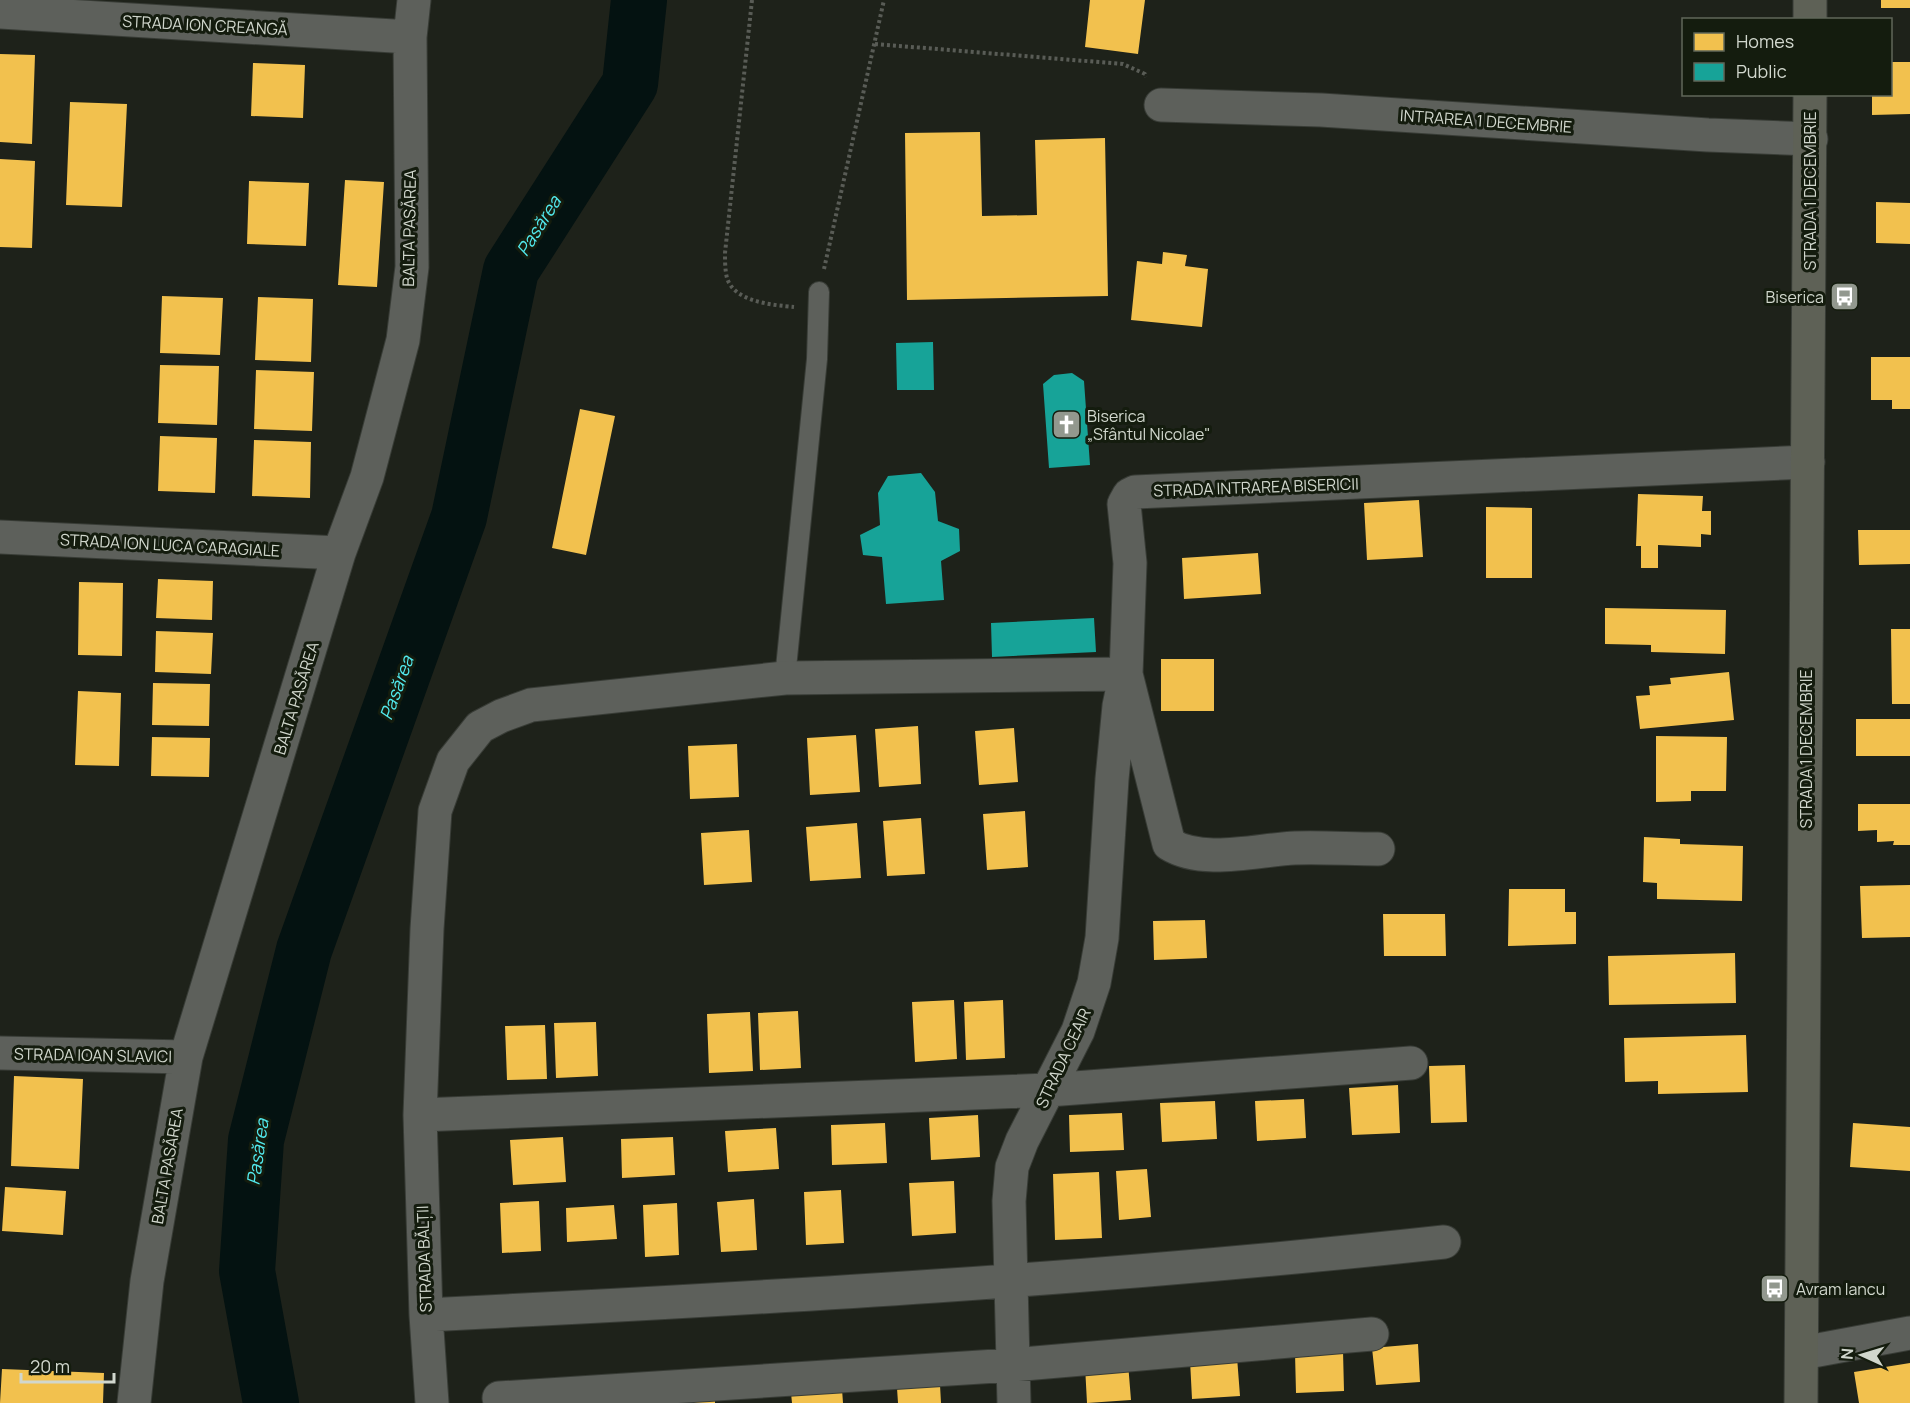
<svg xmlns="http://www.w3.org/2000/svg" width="1910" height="1403" font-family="Manrope,sans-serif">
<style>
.homes{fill:#f2c14e}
.public{fill:#17a398}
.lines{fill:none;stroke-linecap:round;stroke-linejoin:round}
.river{stroke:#041211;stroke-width:56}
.lane-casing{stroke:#383c36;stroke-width:22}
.street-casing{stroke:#383c36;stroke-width:35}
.secondary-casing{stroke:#383c36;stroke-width:35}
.path{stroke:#595c56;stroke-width:4;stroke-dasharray:3 3;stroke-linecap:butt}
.lane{stroke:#5d605b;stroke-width:20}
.street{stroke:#5d605b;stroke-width:33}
.secondary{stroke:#5e6156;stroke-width:33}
.labels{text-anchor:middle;stroke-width:6;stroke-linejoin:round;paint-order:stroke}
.street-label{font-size:16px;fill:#d1d7cd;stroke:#141c0e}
.poi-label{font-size:16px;fill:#d1d7cd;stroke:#141c0e;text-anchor:start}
.water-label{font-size:18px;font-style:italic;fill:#52eaee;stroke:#141c0e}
</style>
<rect width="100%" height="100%" fill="#1e221a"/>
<!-- homes -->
<path class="homes" d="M1090,0h55l-7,54 -53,-7z
M1881,0h29v8h-29z
M0,54l35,1 -3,89 -32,-2z
M1890,62h20v52l-38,1v-21h18z
M253,63l52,2 -2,53 -52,-2z
M70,102l57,2 -5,103 -56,-2z
M980,132l2,84 55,-1 -2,-75 70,-2 3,158 -201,4 -2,-167z
M0,159l35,2 -3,87 -32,-1z
M345,180l39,2 -7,105 -39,-2z
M249,181l60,2 -3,63 -59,-2z
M1876,202l34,1v41l-34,-1z
M1163,252l24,3 -2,11 23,3 -6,58 -71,-7 6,-59 25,3z
M162,296l61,2 -3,57 -60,-2z
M258,297l55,2 -2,63 -56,-2z
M1871,357h39v52h-18v-9h-21z
M160,365l59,1 -2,59 -59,-2z
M256,370l58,2 -2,59 -58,-2z
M580,409l35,7 -29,139 -34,-7z
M160,436l57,2 -2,55 -57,-2z
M254,440l57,2 -1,56 -58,-2z
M1638,494l65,2 -1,15h9v24l-10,-1v13l-43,-2v23h-17v-22h-5z
M1419,500l4,57 -56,3 -3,-57z
M1486,507l46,1v70h-46z
M1858,530h52v34l-51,1z
M1258,553l3,41 -77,5 -2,-41z
M158,579l55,2 -1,39 -56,-2z
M79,582l44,1 -1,73 -44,-1z
M1605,608l121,2 -1,44 -74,-2v-7l-46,-1z
M1891,629h19v75h-18z
M156,631l57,2 -2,41 -56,-2z
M1161,659h53v52h-53z
M1729,672l5,48 -94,9 -4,-33 14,-1 -1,-9 22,-2 -1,-6z
M153,683l57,1 -1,42 -57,-1z
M78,691l43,2 -2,73 -44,-1z
M1856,719h54v37h-54z
M918,726l3,58 -42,3 -4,-58z
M1014,728l4,54 -39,3 -4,-54z
M856,735l4,57 -50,3 -3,-57z
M1656,736l71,1 -1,54h-35v10l-35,1z
M152,737l58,1 -1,39 -58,-1z
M737,744l2,53 -49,2 -2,-53z
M1858,804h52v41h-17l1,-4 -17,1v-12l-19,1z
M1025,811l3,56 -41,3 -4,-56z
M921,818l4,56 -38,2 -4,-55z
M857,823l4,55 -51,3 -4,-54z
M749,830l3,52 -48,3 -3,-52z
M1644,837l36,2v5l63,2 -1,55 -85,-2v-16l-14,-1z
M1910,885v52l-48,1 -2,-52z
M1509,889h56v23h11v32l-68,2z
M1383,914h62l1,42h-62z
M1205,920l2,38 -53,2 -1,-39z
M1735,953l1,50 -127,2 -1,-49z
M954,1000l3,59 -42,3 -3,-60z
M1003,1000l2,58 -39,2 -2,-58z
M798,1011l3,57 -41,2 -2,-57z
M750,1012l3,59 -44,2 -2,-59z
M596,1022l2,54 -42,2 -2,-55z
M545,1025l2,54 -40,1 -2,-54z
M1746,1035l2,57 -90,2v-13l-33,1 -1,-44z
M1465,1065l2,57 -36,1 -2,-57z
M14,1076l69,3 -4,90 -68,-3z
M1398,1085l2,48 -48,2 -3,-47z
M1304,1099l2,39 -49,3 -2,-40z
M1215,1101l2,38 -55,3 -2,-39z
M1122,1113l2,37 -54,2 -1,-37z
M978,1115l2,42 -49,3 -2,-42z
M885,1123l2,40 -55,2 -1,-40z
M1853,1123l57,4v44l-60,-4z
M776,1128l3,41 -51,3 -3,-41z
M563,1137l3,45 -53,3 -3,-45z
M673,1137l2,38 -53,3 -1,-39z
M1147,1169l4,48 -32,3 -3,-49z
M1099,1172l3,66 -47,2 -2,-66z
M954,1181l2,52 -44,3 -3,-53z
M5,1187l61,4 -3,44 -61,-4z
M841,1190l3,53 -38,2 -2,-53z
M754,1199l3,51 -36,2 -4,-50z
M539,1201l2,50 -39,2 -2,-50z
M677,1203l2,52 -34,2 -2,-52z
M614,1205l3,34 -50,3 -1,-34z
M1418,1344l2,38 -44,3 -4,-37z
M1343,1351l1,40 -48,2 -1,-40z
M1237,1357l3,39 -48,3 -2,-39z
M1128,1363l3,37 -44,3 -2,-37z
M1910,1363v40h-51l-5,-31z
M2,1369l102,4 -1,30h-103z
M940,1385l1,18h-43l-1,-15z
M842,1389l1,14h-51l-1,-10z
M715,1398v5h-47z"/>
<!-- public -->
<path class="public" d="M933,342l1,48h-37l-1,-47z
M1072,373l12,8 6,84 -41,3 -6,-84 11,-9z
M921,473l14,19 3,29 21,8 1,22 -19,10 3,39 -58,4 -4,-47 -19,-2 -3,-20 20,-10 -2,-32 10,-17z
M1094,618l2,34 -104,5 -1,-34z"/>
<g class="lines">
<!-- river -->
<path class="river" d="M271,1403l-24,-132 9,-131 48,-190 155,-433 52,-247 119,-186 9,-84"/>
<defs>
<path id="lane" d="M785,678l32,-319 2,-67"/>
<path id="street" d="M0,12l410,25
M1161,105l160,5 387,25 103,4
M0,537l339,16
M1378,849c-27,0 -55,-2 -83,-1 -39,2 -92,17 -126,-4l-43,-170 4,-111 -6,-59 5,-9 6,-3 673,-30
M0,1053l186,4
M420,1115l628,-25 363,-27
M426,1315c340,-17 679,-36 1018,-73
M1802,1353l108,-20
M499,1398l513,-33 360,-31
M134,1403l13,-122 39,-224 153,-504 28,-76 36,-137 9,-73 -2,-230 4,-37
M432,1403l-6,-88 -6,-200 7,-186 8,-118 18,-50 27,-34 21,-11 30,-11 254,-27 341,-4
M1014,1403l-5,-202 3,-34 10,-26 56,-110 16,-48 8,-45 10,-159 7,-73 4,-19"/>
<path id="secondary" d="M1810,0v20
M1801,1403l9,-1309"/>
</defs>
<!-- lane casing -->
<use href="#lane" class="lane-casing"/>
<!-- street casing -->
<use href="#street" class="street-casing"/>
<!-- secondary casing -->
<use href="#secondary" class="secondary-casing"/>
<!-- path -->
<path class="path" d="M752,0l-27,253c0,8 0,17 2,25 7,24 46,27 67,29
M875,44l248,20 22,10 1,3
M824,269l60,-269"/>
<!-- lane -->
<use href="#lane" class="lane"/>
<!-- street -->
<use href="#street" class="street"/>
<!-- secondary -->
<use href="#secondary" class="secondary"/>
</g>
<!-- icons -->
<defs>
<symbol id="bus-square" viewBox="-11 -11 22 22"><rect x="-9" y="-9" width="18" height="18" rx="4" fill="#92988e" stroke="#141c0e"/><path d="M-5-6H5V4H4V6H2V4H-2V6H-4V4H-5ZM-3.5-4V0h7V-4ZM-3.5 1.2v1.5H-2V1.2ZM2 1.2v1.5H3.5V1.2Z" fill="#fff"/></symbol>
<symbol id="church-square" viewBox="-11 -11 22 22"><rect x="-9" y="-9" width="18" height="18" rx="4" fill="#92988e" stroke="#141c0e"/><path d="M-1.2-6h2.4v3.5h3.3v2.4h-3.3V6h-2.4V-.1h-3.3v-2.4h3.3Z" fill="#fff"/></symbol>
</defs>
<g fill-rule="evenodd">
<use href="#bus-square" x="1828" y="280" width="33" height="33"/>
<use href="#church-square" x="1050" y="408" width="33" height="33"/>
<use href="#bus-square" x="1758" y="1272" width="33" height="33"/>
</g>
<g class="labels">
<!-- street labels -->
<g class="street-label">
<text transform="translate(205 25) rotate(3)" y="6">STRADA ION CREANGĂ</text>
<text transform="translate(1486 121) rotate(4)" y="6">INTRAREA 1 DECEMBRIE</text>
<text transform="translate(1810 191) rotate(-90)" y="6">STRADA 1 DECEMBRIE</text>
<text transform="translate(409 228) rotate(-89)" y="6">BALTA PASĂREA</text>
<text transform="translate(1256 487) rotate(-2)" y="6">STRADA INTRAREA BISERICII</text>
<text transform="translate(170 545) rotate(3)" y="6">STRADA ION LUCA CARAGIALE</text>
<text transform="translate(296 698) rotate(-73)" y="6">BALTA PASĂREA</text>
<text transform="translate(1806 749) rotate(-90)" y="6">STRADA 1 DECEMBRIE</text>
<text transform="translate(93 1055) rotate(1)" y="6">STRADA IOAN SLAVICI</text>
<text transform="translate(1063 1058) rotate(-65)" y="6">STRADA CEAIR</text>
<text transform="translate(167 1166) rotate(-80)" y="6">BALTA PASĂREA</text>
<text transform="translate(424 1259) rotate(-92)" y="6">STRADA BĂLȚII</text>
</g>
<!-- poi labels -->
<g class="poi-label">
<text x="1824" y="303" text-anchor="end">Biserica</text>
<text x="1087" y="422">Biserica<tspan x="1087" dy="18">„Sfântul Nicolae"</tspan></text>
<text x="1796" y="1295">Avram Iancu</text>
</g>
<!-- water labels -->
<g class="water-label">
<text transform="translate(539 226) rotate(-58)" y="6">Pasărea</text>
<text transform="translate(397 688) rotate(-70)" y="6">Pasărea</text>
<text transform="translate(258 1152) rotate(-82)" y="6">Pasărea</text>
</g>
</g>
<!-- legend -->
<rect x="1682" y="18" width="210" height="78" fill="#141c0e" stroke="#60675a" stroke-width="1.5"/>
<rect x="1694" y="33" width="30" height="18" fill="#f2c14e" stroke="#60675a" stroke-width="1.5"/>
<text x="1736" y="48" font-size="18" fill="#d1d7cd">Homes</text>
<rect x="1694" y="63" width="30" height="18" fill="#17a398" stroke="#60675a" stroke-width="1.5"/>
<text x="1736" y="78" font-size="18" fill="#d1d7cd">Public</text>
<!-- north arrow -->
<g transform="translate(1862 1355) rotate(274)" stroke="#141c0e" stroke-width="4.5" paint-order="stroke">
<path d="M0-4.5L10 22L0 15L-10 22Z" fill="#d1d7cd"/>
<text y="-9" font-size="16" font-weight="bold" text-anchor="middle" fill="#d1d7cd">N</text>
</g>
<!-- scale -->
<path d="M21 1373v9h93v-9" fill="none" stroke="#d1d7cd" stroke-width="3"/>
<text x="30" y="1373" font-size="18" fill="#d1d7cd" stroke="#141c0e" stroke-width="4.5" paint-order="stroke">20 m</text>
</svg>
